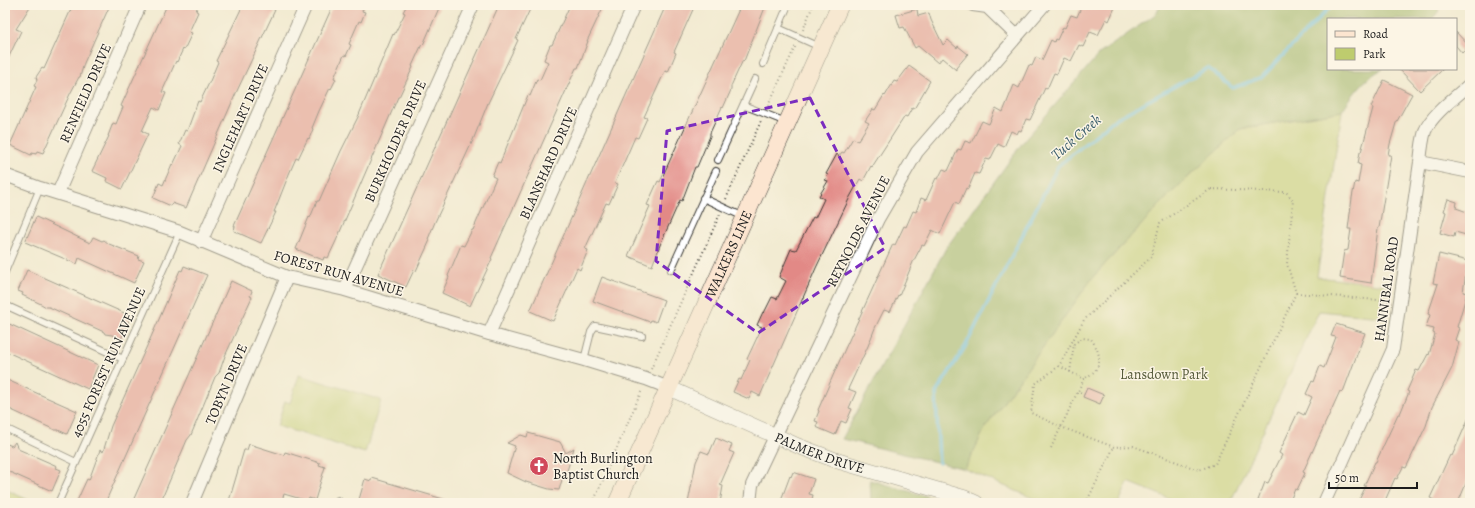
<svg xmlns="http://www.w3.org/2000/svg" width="1475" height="508" font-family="Alegreya,serif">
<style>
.green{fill:#becc6e;stroke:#6d7445}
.forest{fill:#96b061;stroke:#59663e}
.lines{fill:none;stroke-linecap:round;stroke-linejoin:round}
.stream{stroke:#63bce1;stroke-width:3.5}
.building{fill:#e28986}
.service-casing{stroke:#3c3b37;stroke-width:8}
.minor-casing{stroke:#3c3b37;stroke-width:14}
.tertiary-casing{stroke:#3c3b37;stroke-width:16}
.secondary-casing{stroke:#3c3b37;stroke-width:18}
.path{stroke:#3c3b37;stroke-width:2;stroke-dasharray:1 3;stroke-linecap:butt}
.service{stroke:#fff;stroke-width:6}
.minor{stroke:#fff;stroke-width:12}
.tertiary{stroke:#fff;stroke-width:15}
.secondary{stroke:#fce5d0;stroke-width:17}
.marked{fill:none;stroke:#7b2cbf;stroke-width:3;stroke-dasharray:8 5;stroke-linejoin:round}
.labels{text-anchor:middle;stroke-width:3;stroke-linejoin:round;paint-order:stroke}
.street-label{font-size:14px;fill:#1c1c1c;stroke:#fcf5e5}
.park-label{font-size:14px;fill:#555a39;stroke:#fcf5e5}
.poi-label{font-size:14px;fill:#1c1c1c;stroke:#fcf5e5;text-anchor:start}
.water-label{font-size:15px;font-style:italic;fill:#385c6b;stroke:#fcf5e5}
</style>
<rect width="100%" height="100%" fill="#fcf5e5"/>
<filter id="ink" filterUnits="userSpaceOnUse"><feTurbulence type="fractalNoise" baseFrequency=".025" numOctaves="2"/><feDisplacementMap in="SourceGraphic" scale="8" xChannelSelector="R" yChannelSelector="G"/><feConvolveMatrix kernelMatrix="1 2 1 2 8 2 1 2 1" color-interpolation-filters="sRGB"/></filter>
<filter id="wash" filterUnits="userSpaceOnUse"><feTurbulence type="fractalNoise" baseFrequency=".012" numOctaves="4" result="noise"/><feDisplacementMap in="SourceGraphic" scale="16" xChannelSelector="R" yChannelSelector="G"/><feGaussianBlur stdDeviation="0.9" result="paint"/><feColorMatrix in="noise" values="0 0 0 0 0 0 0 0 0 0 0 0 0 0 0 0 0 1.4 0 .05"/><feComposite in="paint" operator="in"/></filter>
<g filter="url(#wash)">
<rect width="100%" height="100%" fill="#f2ebd2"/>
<!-- green -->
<path class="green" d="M1342,111l-25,166 70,8 -5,32 -63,-6 -89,192h-49l-53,-21 -9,21h-75l-79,-34 20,-41 108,-151 76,-82 71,-66z
M299,375l82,25 -16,53 -88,-27 8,-25 5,2z
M5,489l29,14h-29z"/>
<!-- forest -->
<path class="forest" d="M1160,5h276l3,6 -7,8h-104v50h55c-18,8 -30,25 -41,42l-102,18 -71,66 -76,82 -108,151 -20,41 -123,-30 104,-191 77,-106 76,-88 58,-41z
M870,480l80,23h-79z"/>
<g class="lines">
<!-- stream -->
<path class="stream" d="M939,463l-3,-70 29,-46 93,-181 57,-47 93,-51 25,20 29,-11 70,-72"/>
</g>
<g id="blocks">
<!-- building -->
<path class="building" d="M5,5h26l-15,24 5,2 -16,34z
M73,5h37l-26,58 -4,14h-1l-9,17 -27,59 -6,-2 -1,3 -4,-1 -1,2 -21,-10 26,-58 -2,-1 3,-6 -1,-3 6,-9 2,1z
M167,5h31l-2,6 2,1 -9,20 3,1 -8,17 -1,-1 -6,13 -1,-1 -14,31 4,1 -7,17 -6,-3 -11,24 6,3 -26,55 -16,-8 1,-3 -15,-7 17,-35h-1l5,-13 3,1 7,-17 -2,-1z
M243,5h32l-2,4 2,1 -39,83 -50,115 -14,-5 -1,3 -18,-8 6,-15 4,2 9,-21 1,1 9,-19 -3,-2 6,-14 2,1 11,-30 2,1 10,-21 8,-19 -2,-1z
M333,5h32l-3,6 3,1 -4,10 -2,-1 -10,23 2,1 -5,11 -2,-1 -10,23 2,1 -5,10 -1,-1 -11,23 -7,17 1,1 -4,10 -1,-1 -10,21 -2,-1 -7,16 -15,38h2l-15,31 -27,-12 1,-5h-1z
M407,5h26l6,3 -16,37 -1,-1 -10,22 1,1 -14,30h-1l-62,144 -8,17 -4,-1 -1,3 -27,-11 13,-32 1,1 7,-17h2l22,-50 17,-34 35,-83 1,1 11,-22 -2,-1z
M499,5h33l-16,34 2,1 -6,13 -24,50 -15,37 -38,82 -7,17 2,1 -14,31 -2,-1 -8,17 -28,-13z
M570,5h34l-17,36h1l-10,27h-2l-85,190 1,1 -22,47 -28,-13 7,-16 -1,-1 13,-31 3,1 8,-16h1l23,-52 -4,-2 6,-14 2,1 28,-68 2,1 7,-17 3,1 8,-18 -4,-2 6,-15h2z
M666,5h29l-21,47 2,1 -8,19 -3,-1 -21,46 3,1 -9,20 -3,-1 -20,46 3,1 -9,20 -3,-1 -21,46 3,1 -8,20 -3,-2 -24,53 -23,-10z
M741,5h25l-22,56 -1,-1 -12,26v4l-8,18 -1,-1 -12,26v3l-13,31h-2l-13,34 -2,-1 -20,45 -8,21 -24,-10 22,-50 -3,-1 11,-24 2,1z
M1082,5h34l-7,16 -3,-2 -8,16 -8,-3 -7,15 -4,-2 -8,16 -7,-3 -7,16 -3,-1 -7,16 -2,-1 -15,32 -4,-1 -5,12 -2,-1 -2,4 -6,-3 -7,16 -6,-3 -8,16 -4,-1 -7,15 -4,-1 -7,16 -2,-1 -7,16 -4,-2 -15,32 -8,-4 -8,16 -2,-1 -9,17 -14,34 -1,-1 -8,17 -6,-2 -9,18 -7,18 -13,28 -7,15 8,3 -7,16 3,1 -6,14 -5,-2 -6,14 -19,-8 2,-5 -3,-1 4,-10 -1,-1 21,-48 54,-118 2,1 9,-19 2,1 7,-16 3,1 5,-14 5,2 10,-22 2,1 5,-10 5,2 10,-22 3,1 4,-9 6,2 11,-22 7,3 7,-16 7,4 11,-27 5,3 10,-23 3,1 4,-9 6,3 9,-20 3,2 1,-3 2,1 6,-13 2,1 6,-13 6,2z
M917,9l1,7 11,-3 2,7 12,25 5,-5 9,8 1,-2 10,8 -12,14v2l-14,-12 -4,5 -20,-17 -3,2 -11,-21 -4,1 -4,-13z
M1456,32l13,14 -7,7 -6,-7z
M909,66l21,15 -16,28 -2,-1 -5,9 -2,-1 -33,51 -1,-1 -8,15 -3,-2 -10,18 -34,71 -56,128 -8,-4 -3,7 -16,-7 6,-13 2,1 9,-20 -3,-1 15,-32 -5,-2 6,-13 1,1 8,-16 5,2 9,-18 -7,-4 12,-28 5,1 17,-33 2,1 9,-19 -5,-3 9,-15 -3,-1 3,-5 -2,-1 11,-20 2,2 3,-4 2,1 9,-15 5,3 11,-18 -4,-2 8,-12 2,1 9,-15 1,1 9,-15 3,1z
M1399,69h44l-23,22z
M1384,80l28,14 -16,29 -6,21 -2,11h3l-12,73h-1l-7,55 -31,-5 4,-27 4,-1 3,-21h-3l4,-31 3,-16 3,1 3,-18 -3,-1 2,-12h1l12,-44 -2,-1z
M1448,199l9,3 -1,6 14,5v23l-15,-4 -1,5 -14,-4 6,-21 -2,-1z
M36,217l54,26 3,-6 9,4 2,-1 5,4 30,12 -1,3 6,2 -10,22 -55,-25 -2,6 -52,-22z
M1439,254l29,7 -5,31 4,1 -10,34 2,1 -4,12 4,2 -7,26 -20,39 -6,19 -20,42 -3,-1 -6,12 -2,-1 -11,25h-19l-6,-3 7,-14h-2l11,-24h1l22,-48h2l9,-22 -2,-1 9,-21 3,1 9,-17 1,1 6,-21 -2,-1 1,-4 -8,-2 4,-12 -2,-1 10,-30 -5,-1z
M184,266l23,9 -102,228h-29l11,-24 2,1 11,-30 3,2 8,-26 49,-109 20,-47 2,1z
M27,270l104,46 -10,23 -9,-4 -7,-1 -1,-2 -55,-25h-3l-5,-3 -19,-9 1,-2 -5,-2z
M602,277l62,23 -8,22 -5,-2 -1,2 -57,-21z
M231,281l21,10 -2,5 2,1 -27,59 -6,17 -4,4 -24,58 -4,5 -27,63h-28z
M5,322l93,43 -10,24 -83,-38z
M1336,324l29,9 -22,59 -3,-1 -37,81 2,1 -8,17 -2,-1 -6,14h-32l8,-21 3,1 14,-28 -3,-2 19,-41 6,3 8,-18 -6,-3 6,-13 2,1 6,-16 4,2 12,-31 -5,-1z
M5,379l72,32 -10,23 -9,-4h-3l-50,-23z
M1087,388l17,7 -4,9 -17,-7z
M1470,415v59l-12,29h-18l-10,-5 20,-43 2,1z
M528,433l32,9 6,11 8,-5 -8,26 -2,-1 -5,17 -10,-1 -23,-7 -19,-9 8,-27 -8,-3 14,-8 6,2z
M716,438l16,7 -3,6 5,2 -14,32 3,1 -3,17h-32l8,-41 5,-11 8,3z
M15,442l3,7 39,17 -1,2 5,2 -9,21 -47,-21v-27l7,3z
M249,444l35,11 1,-3 35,11 -1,2 6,2 -10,33 -6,-2 -1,3 -24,-7 -3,9h-46l-6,-2 15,-51h3z
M793,472l21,7 -5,15 4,1 -2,8h-21l-9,-3 9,-24 1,1z
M372,478l78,23v2h-92l7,-24 6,2z"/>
</g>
</g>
<g filter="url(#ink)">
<use href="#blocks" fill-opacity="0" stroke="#3c3b37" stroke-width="1"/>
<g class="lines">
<defs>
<path id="service" d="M778,28l42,19
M763,64l25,-59
M743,105l43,17
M718,160l37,-81
M703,198l41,19
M671,270l45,-99
M5,272l35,-84
M5,305l118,54
M584,360l7,-28 4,-6 47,10
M5,428l71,34
M59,501l121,-269
M337,503l1,-3"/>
<path id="minor" d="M973,5l14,2 29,28
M1420,162l50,10
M5,175l35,13 140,44 107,45 58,13 144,44 95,26 62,19 23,9
M58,193l82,-188
M201,242l105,-237
M345,290l128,-285
M489,334l145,-329
M192,503l95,-226
M750,503l2,-18 126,-266 39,-67 127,-147
M1324,503l69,-154 27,-187c1,-10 2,-21 5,-31 7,-17 31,-34 45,-47"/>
<g id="tertiary">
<path id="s1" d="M669,388l129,58 40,15 127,37 11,5"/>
</g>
<g id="secondary">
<path id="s2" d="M617,503l223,-498"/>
</g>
</defs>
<!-- service casing -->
<use href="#service" class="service-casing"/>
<!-- minor casing -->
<use href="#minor" class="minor-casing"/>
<!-- tertiary casing -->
<use href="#tertiary" class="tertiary-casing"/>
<!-- secondary casing -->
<use href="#secondary" class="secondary-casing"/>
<!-- path -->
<path class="path" d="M803,30l10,-25
M768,106l28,-61
M1211,189l75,3 7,8 -6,64 9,29 -81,171 -16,6 -66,-24 -19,1 -53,-20 -30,-14 4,-29 24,-18 25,-46 67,-63 9,-34z
M726,199l35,-78
M1296,293l93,8
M1059,366l25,13 -6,12 6,3
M651,369l69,-155
M1070,372l4,-28 8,-6 9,1c6,8 12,21 5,30 -2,4 -8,7 -12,10
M1051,448l27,-57
M593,503l49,-113
M1086,503l28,-56"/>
<!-- service -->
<use href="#service" class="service"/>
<!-- minor -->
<use href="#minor" class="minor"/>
<!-- tertiary -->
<use href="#tertiary" class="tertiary"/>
<!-- secondary -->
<use href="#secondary" class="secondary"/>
</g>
</g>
<!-- marked area -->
<path d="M0 0H1475V508H0ZM810,98l75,150 -127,85 -102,-72 11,-130z" fill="#f2ebd2" fill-opacity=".55" fill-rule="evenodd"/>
<path class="marked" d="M810,98l75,150 -127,85 -102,-72 11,-130z"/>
<!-- icons -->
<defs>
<symbol id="church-disc" viewBox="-11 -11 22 22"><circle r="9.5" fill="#d1495b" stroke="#fcf5e5"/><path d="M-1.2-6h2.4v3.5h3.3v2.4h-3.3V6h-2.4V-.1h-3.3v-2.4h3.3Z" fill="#fff"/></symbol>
</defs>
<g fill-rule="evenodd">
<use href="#church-disc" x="528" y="455" width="22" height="22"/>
</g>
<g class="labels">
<!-- street labels -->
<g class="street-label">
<text transform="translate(85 93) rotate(-66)" y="5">RENFIELD DRIVE</text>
<text transform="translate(240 118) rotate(-66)" y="5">INGLEHART DRIVE</text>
<text transform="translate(395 141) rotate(-66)" y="5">BURKHOLDER DRIVE</text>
<text transform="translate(548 163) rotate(-66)" y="5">BLANSHARD DRIVE</text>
<text transform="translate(858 231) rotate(-63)" y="5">REYNOLDS AVENUE</text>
<text dy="5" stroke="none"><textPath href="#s2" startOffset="273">WALKERS LINE</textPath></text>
<text transform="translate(339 273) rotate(16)" y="5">FOREST RUN AVENUE</text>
<text transform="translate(1386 289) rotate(-82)" y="5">HANNIBAL ROAD</text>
<text transform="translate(108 362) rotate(-66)" y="5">4055 FOREST RUN AVENUE</text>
<text transform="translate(226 384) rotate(-67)" y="5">TOBYN DRIVE</text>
<text dy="5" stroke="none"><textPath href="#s1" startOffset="164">PALMER DRIVE</textPath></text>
</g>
<!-- park labels -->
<g class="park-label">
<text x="1164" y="379">Lansdown Park</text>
</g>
<!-- poi labels -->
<g class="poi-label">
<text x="553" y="463">North Burlington<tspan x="553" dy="16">Baptist Church</tspan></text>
</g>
<!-- water labels -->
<g class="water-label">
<text transform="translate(1076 137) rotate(-41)" y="5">Tuck Creek</text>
</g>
</g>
<!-- margin -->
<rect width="1475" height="508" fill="none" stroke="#fcf5e5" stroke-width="20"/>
<!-- legend -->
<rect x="1327" y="18" width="130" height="52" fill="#fcf5e5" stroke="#a29e95"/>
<rect x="1335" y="31" width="20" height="6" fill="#fce5d0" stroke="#a29e95"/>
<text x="1363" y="38" font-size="12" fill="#1c1c1c">Road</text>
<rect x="1335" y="48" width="20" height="12" fill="#becc6e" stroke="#a29e95"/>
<text x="1363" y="58" font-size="12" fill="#1c1c1c">Park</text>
<!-- scale -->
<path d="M1329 482v6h88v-6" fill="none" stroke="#1c1c1c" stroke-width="2"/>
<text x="1335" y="482" font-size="12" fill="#1c1c1c" stroke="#fcf5e5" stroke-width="3" paint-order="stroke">50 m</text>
</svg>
